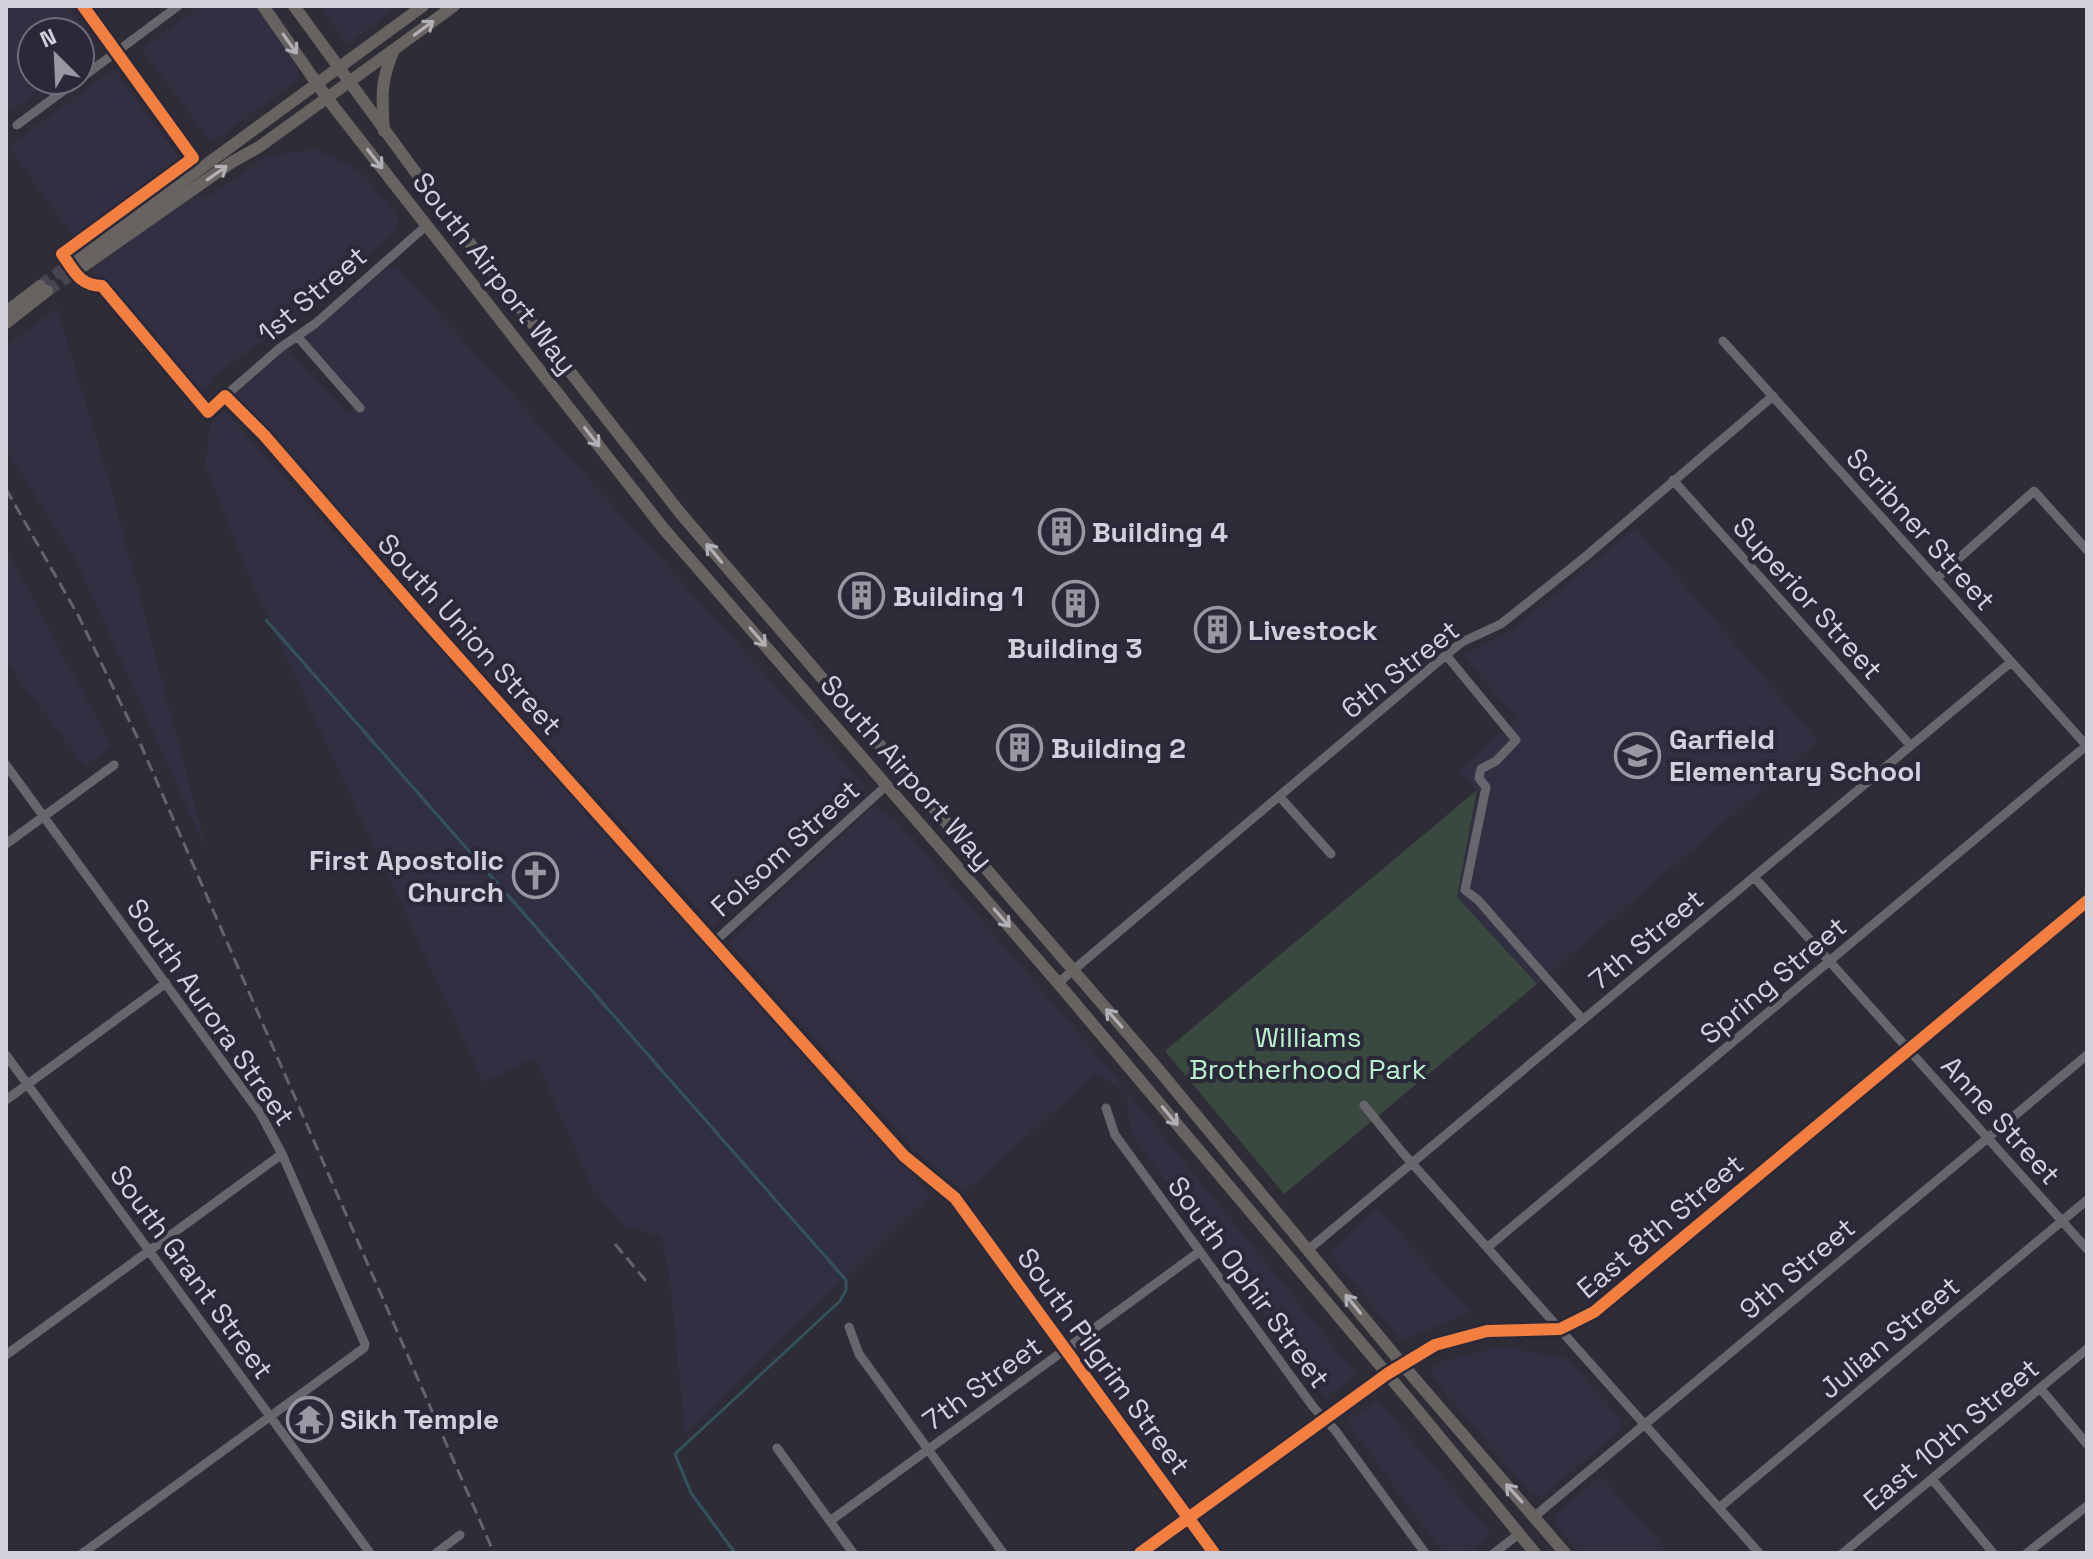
<svg xmlns="http://www.w3.org/2000/svg" width="2093" height="1559" font-family="'Space Grotesk',sans-serif">
<style>
.built{fill:#312f42}
.green{fill:#3a4940}
.lines{fill:none;stroke-linecap:round;stroke-linejoin:round}
.stream{stroke:#33525d;stroke-width:3}
.major-tunnel{stroke:#47454f;stroke-width:12;stroke-dasharray:12 6;stroke-linecap:butt}
.minor{stroke:#67666c;stroke-width:9}
.major{stroke:#676360;stroke-width:12}
.rail{stroke:#65636b;stroke-width:3;stroke-dasharray:12 6;stroke-linecap:butt}
.cycleway-casing{stroke:#2b2939;stroke-width:17}
.cycleway{stroke:#f27e40;stroke-width:12}
.oneway{stroke:#b2b0b6}
.labels{text-anchor:middle;stroke-width:8;stroke-linejoin:round;paint-order:stroke}
.street-label{font-size:28px;fill:#d2d1db;stroke:#2b2939}
.poi-label{font-size:28px;font-weight:bold;fill:#d2d1db;stroke:#2b2939;text-anchor:start}
.park-label{font-size:28px;fill:#b8f0ce;stroke:#2b2939}
</style>
<rect width="100%" height="100%" fill="#2e2c36"/>
<!-- built -->
<path class="built" d="M6,6h62l30,41 -18,13v-28h-48v48h21l-47,35z
M200,6h73l21,31 4,43 -87,63 -69,-94z
M320,6h79l-51,38z
M114,69l66,89 -107,78 -65,-90z
M316,149l47,24 36,46 -2,12 -87,75 -92,67 -17,22 -112,-127 107,-77 7,9 64,-44z
M388,267l10,1 469,519 -154,139 -478,-532 52,-46 60,65 9,-8 -57,-65z
M57,308l54,179 96,365 -129,-288 -72,-115v-103z
M223,409l708,786 -246,238 -15,-154 -9,-43 -38,-10 -31,-38 -57,-131 -51,26 -234,-504 -45,-114 5,-40z
M1635,527l183,214 -281,243 -80,-87 20,-107 -18,-20 58,-51 -54,-64 48,-24z
M6,549l106,198 -27,20 -79,-105z
M873,806l24,15 208,243 252,311 -32,24 -194,-266 -5,-40 -29,-20 -132,119 -50,-41 -187,-208z
M1376,1208l16,17 79,87 -64,27 -9,-2 -69,-84z
M1502,1347l64,11 55,61 -1,12 -79,66 -10,-3 -99,-117v-9l13,-8z
M1377,1399l115,136 -24,18h-25l-96,-131z
M1601,1476l68,77h-90l-23,-28 1,-12z"/>
<!-- green -->
<path class="green" d="M1477,790l-20,107 80,87 -253,210 -119,-143z"/>
<g class="lines">
<!-- stream -->
<path class="stream" d="M266,620l580,660v10l-6,11 -165,153 16,39 44,60"/>
<!-- major-tunnel -->
<path class="major-tunnel" d="M40,286l37,-27
M47,291l38,-26"/>
<!-- minor -->
<path class="minor" d="M83,6l110,152 -131,96c13,18 17,31 40,32l106,126 17,-16 39,39 157,181 483,540 51,42 259,355
M80,79l98,-73
M17,125l61,-45
M297,336l63,72
M1723,341l364,405
M225,396l55,-48 36,-25 111,-98
M1673,480l238,266
M1937,578l97,-87 53,59
M1446,655l70,85 -20,21 -15,8 -2,9 7,9 -21,103 13,10 105,120
M6,765l254,348 22,41 83,190 -1,4 -281,205
M1279,796l52,58
M6,844l108,-79
M1754,877l333,372
M713,943l174,-158
M1058,983l388,-328 16,-13 39,-18 84,-67 188,-161
M6,1055l364,498
M6,1100l160,-117
M1364,1105l38,47 357,401
M1106,1108l9,27 199,273 21,22 90,123
M1488,1247l598,-501
M1309,1249l702,-587
M849,1327l10,27 144,199
M6,1355l276,-201
M2040,1388l47,56
M777,1448l76,105
M1932,1479l61,74
M1719,1508l368,-308
M1535,1516l552,-461
M830,1521l369,-269
M436,1553l24,-18
M1140,1553l247,-179 48,-29 52,-14 73,-2 34,-17 493,-411
M1494,1553l25,-19
M1843,1553l244,-204
M2027,1553l60,-47"/>
<!-- major -->
<path class="major" d="M263,6l64,92 336,430 395,455 357,424 120,146
M294,6l136,186 251,322 472,549 249,301 163,189
M384,131c-2,-32 -4,-49 9,-79
M77,259l346,-253
M85,265l147,-103 27,-15 195,-141
M6,312l34,-26
M6,323l41,-32"/>
<!-- rail -->
<path class="rail" d="M6,489l73,128 61,126 354,810
M615,1244l31,37"/>
<defs>
<path id="cycleway" d="M83,6l110,152 -131,96c13,18 17,31 40,32l106,126 17,-16 39,39 157,181 483,540 51,42 259,355
M1140,1553l247,-179 48,-29 52,-14 73,-2 34,-17 493,-411"/>
</defs>
<!-- cycleway casing -->
<use href="#cycleway" class="cycleway-casing"/>
<!-- cycleway -->
<use href="#cycleway" class="cycleway"/>
</g>
<!-- one-way arrows -->
<defs><path id="oneway-shaft" d="M-6 0H5M1.5-3L5.5 0L1.5 3" fill="none" stroke-width="1.6" stroke-linecap="round" stroke-linejoin="round" transform="scale(2)"/></defs>
<g class="oneway">
<use href="#oneway-shaft" transform="translate(424 28) rotate(-36)"/>
<use href="#oneway-shaft" transform="translate(290 44) rotate(55)"/>
<use href="#oneway-shaft" transform="translate(375 159) rotate(52)"/>
<use href="#oneway-shaft" transform="translate(217 173) rotate(-35)"/>
<use href="#oneway-shaft" transform="translate(592 437) rotate(52)"/>
<use href="#oneway-shaft" transform="translate(714 553) rotate(-130)"/>
<use href="#oneway-shaft" transform="translate(758 637) rotate(49)"/>
<use href="#oneway-shaft" transform="translate(1002 918) rotate(49)"/>
<use href="#oneway-shaft" transform="translate(1114 1018) rotate(-131)"/>
<use href="#oneway-shaft" transform="translate(1170 1116) rotate(50)"/>
<use href="#oneway-shaft" transform="translate(1353 1304) rotate(-129)"/>
<use href="#oneway-shaft" transform="translate(1514 1493) rotate(-132)"/>
</g>
<!-- icons -->
<defs>
<symbol id="building-ring" viewBox="-11 -11 22 22"><circle r="9.5" fill="#2b2939" stroke="#9997a1" stroke-width="1.5"/><path d="M-4-6H4V6H1V3H-1V6H-4ZM-2.5-4.3h1.7v1.8h-1.7ZM.8-4.3h1.7v1.8H.8ZM-2.5-1h1.7V.8h-1.7ZM.8-1h1.7V.8H.8Z" fill="#9997a1"/></symbol>
<symbol id="school-ring" viewBox="-11 -11 22 22"><circle r="9.5" fill="#2b2939" stroke="#9997a1" stroke-width="1.5"/><path d="M0-5L7-2L0 1L-7-2ZM-4 1L0 2.5L4 1V4Q0 6-4 4Z" fill="#9997a1"/></symbol>
<symbol id="church-ring" viewBox="-11 -11 22 22"><circle r="9.5" fill="#2b2939" stroke="#9997a1" stroke-width="1.5"/><path d="M-1.2-6h2.4v3.5h3.3v2.4h-3.3V6h-2.4V-.1h-3.3v-2.4h3.3Z" fill="#9997a1"/></symbol>
<symbol id="temple-ring" viewBox="-11 -11 22 22"><circle r="9.5" fill="#2b2939" stroke="#9997a1" stroke-width="1.5"/><path d="M0-6L5-2H3V0L6.5 2.5H4V6H1.5V3h-3V6H-4V2.5H-6.5L-3 0V-2H-5Z" fill="#9997a1"/></symbol>
</defs>
<g fill-rule="evenodd">
<use href="#building-ring" x="1036" y="506" width="51" height="51"/>
<use href="#building-ring" x="836" y="570" width="51" height="51"/>
<use href="#building-ring" x="1050" y="578" width="51" height="51"/>
<use href="#building-ring" x="1192" y="604" width="51" height="51"/>
<use href="#building-ring" x="994" y="722" width="51" height="51"/>
<use href="#school-ring" x="1612" y="730" width="51" height="51"/>
<use href="#church-ring" x="510" y="850" width="51" height="51"/>
<use href="#temple-ring" x="284" y="1394" width="51" height="51"/>
</g>
<g class="labels">
<!-- street labels -->
<g class="street-label">
<text transform="translate(495 273) rotate(52)" y="10">South Airport Way</text>
<text transform="translate(312 294) rotate(-40)" y="10">1st Street</text>
<text transform="translate(1921 529) rotate(48)" y="10">Scribner Street</text>
<text transform="translate(1808 598) rotate(48)" y="10">Superior Street</text>
<text transform="translate(470 634) rotate(48)" y="10">South Union Street</text>
<text transform="translate(1400 669) rotate(-38)" y="10">6th Street</text>
<text transform="translate(907 772) rotate(49)" y="10">South Airport Way</text>
<text transform="translate(785 848) rotate(-42)" y="10">Folsom Street</text>
<text transform="translate(1646 939) rotate(-40)" y="10">7th Street</text>
<text transform="translate(1773 980) rotate(-40)" y="10">Spring Street</text>
<text transform="translate(211 1012) rotate(55)" y="10">South Aurora Street</text>
<text transform="translate(2001 1120) rotate(48)" y="10">Anne Street</text>
<text transform="translate(1660 1226) rotate(-40)" y="10">East 8th Street</text>
<text transform="translate(1797 1268) rotate(-40)" y="10">9th Street</text>
<text transform="translate(192 1272) rotate(54)" y="10">South Grant Street</text>
<text transform="translate(1249 1282) rotate(54)" y="10">South Ophir Street</text>
<text transform="translate(1889 1337) rotate(-40)" y="10">Julian Street</text>
<text transform="translate(1104 1361) rotate(54)" y="10">South Pilgrim Street</text>
<text transform="translate(982 1383) rotate(-36)" y="10">7th Street</text>
<text transform="translate(1951 1434) rotate(-40)" y="10">East 10th Street</text>
</g>
<!-- poi labels -->
<g class="poi-label">
<text x="1092" y="542">Building 4</text>
<text x="893" y="606">Building 1</text>
<text x="1248" y="640">Livestock</text>
<text x="1075" y="658" text-anchor="middle">Building 3</text>
<text x="1669" y="749">Garfield<tspan x="1669" dy="32">Elementary School</tspan></text>
<text x="1051" y="758">Building 2</text>
<text x="504" y="870" text-anchor="end">First Apostolic<tspan x="504" dy="32">Church</tspan></text>
<text x="340" y="1429">Sikh Temple</text>
</g>
<!-- park labels -->
<g class="park-label">
<text x="1308" y="1047">Williams<tspan x="1308" dy="32">Brotherhood Park</tspan></text>
</g>
</g>
<!-- border -->
<rect width="2093" height="1559" fill="none" stroke="#d2d1db" stroke-width="16"/>
<!-- north arrow -->
<g transform="translate(56 56) rotate(336)"><circle r="38" fill="#2b2939" stroke="#6e6c7a" stroke-width="2"/>
<path d="M0-6L14 30L0 20L-14 30Z" fill="#9997a1"/>
<text y="-12" font-size="22" font-weight="bold" text-anchor="middle" fill="#d2d1db">N</text>
</g>
</svg>
